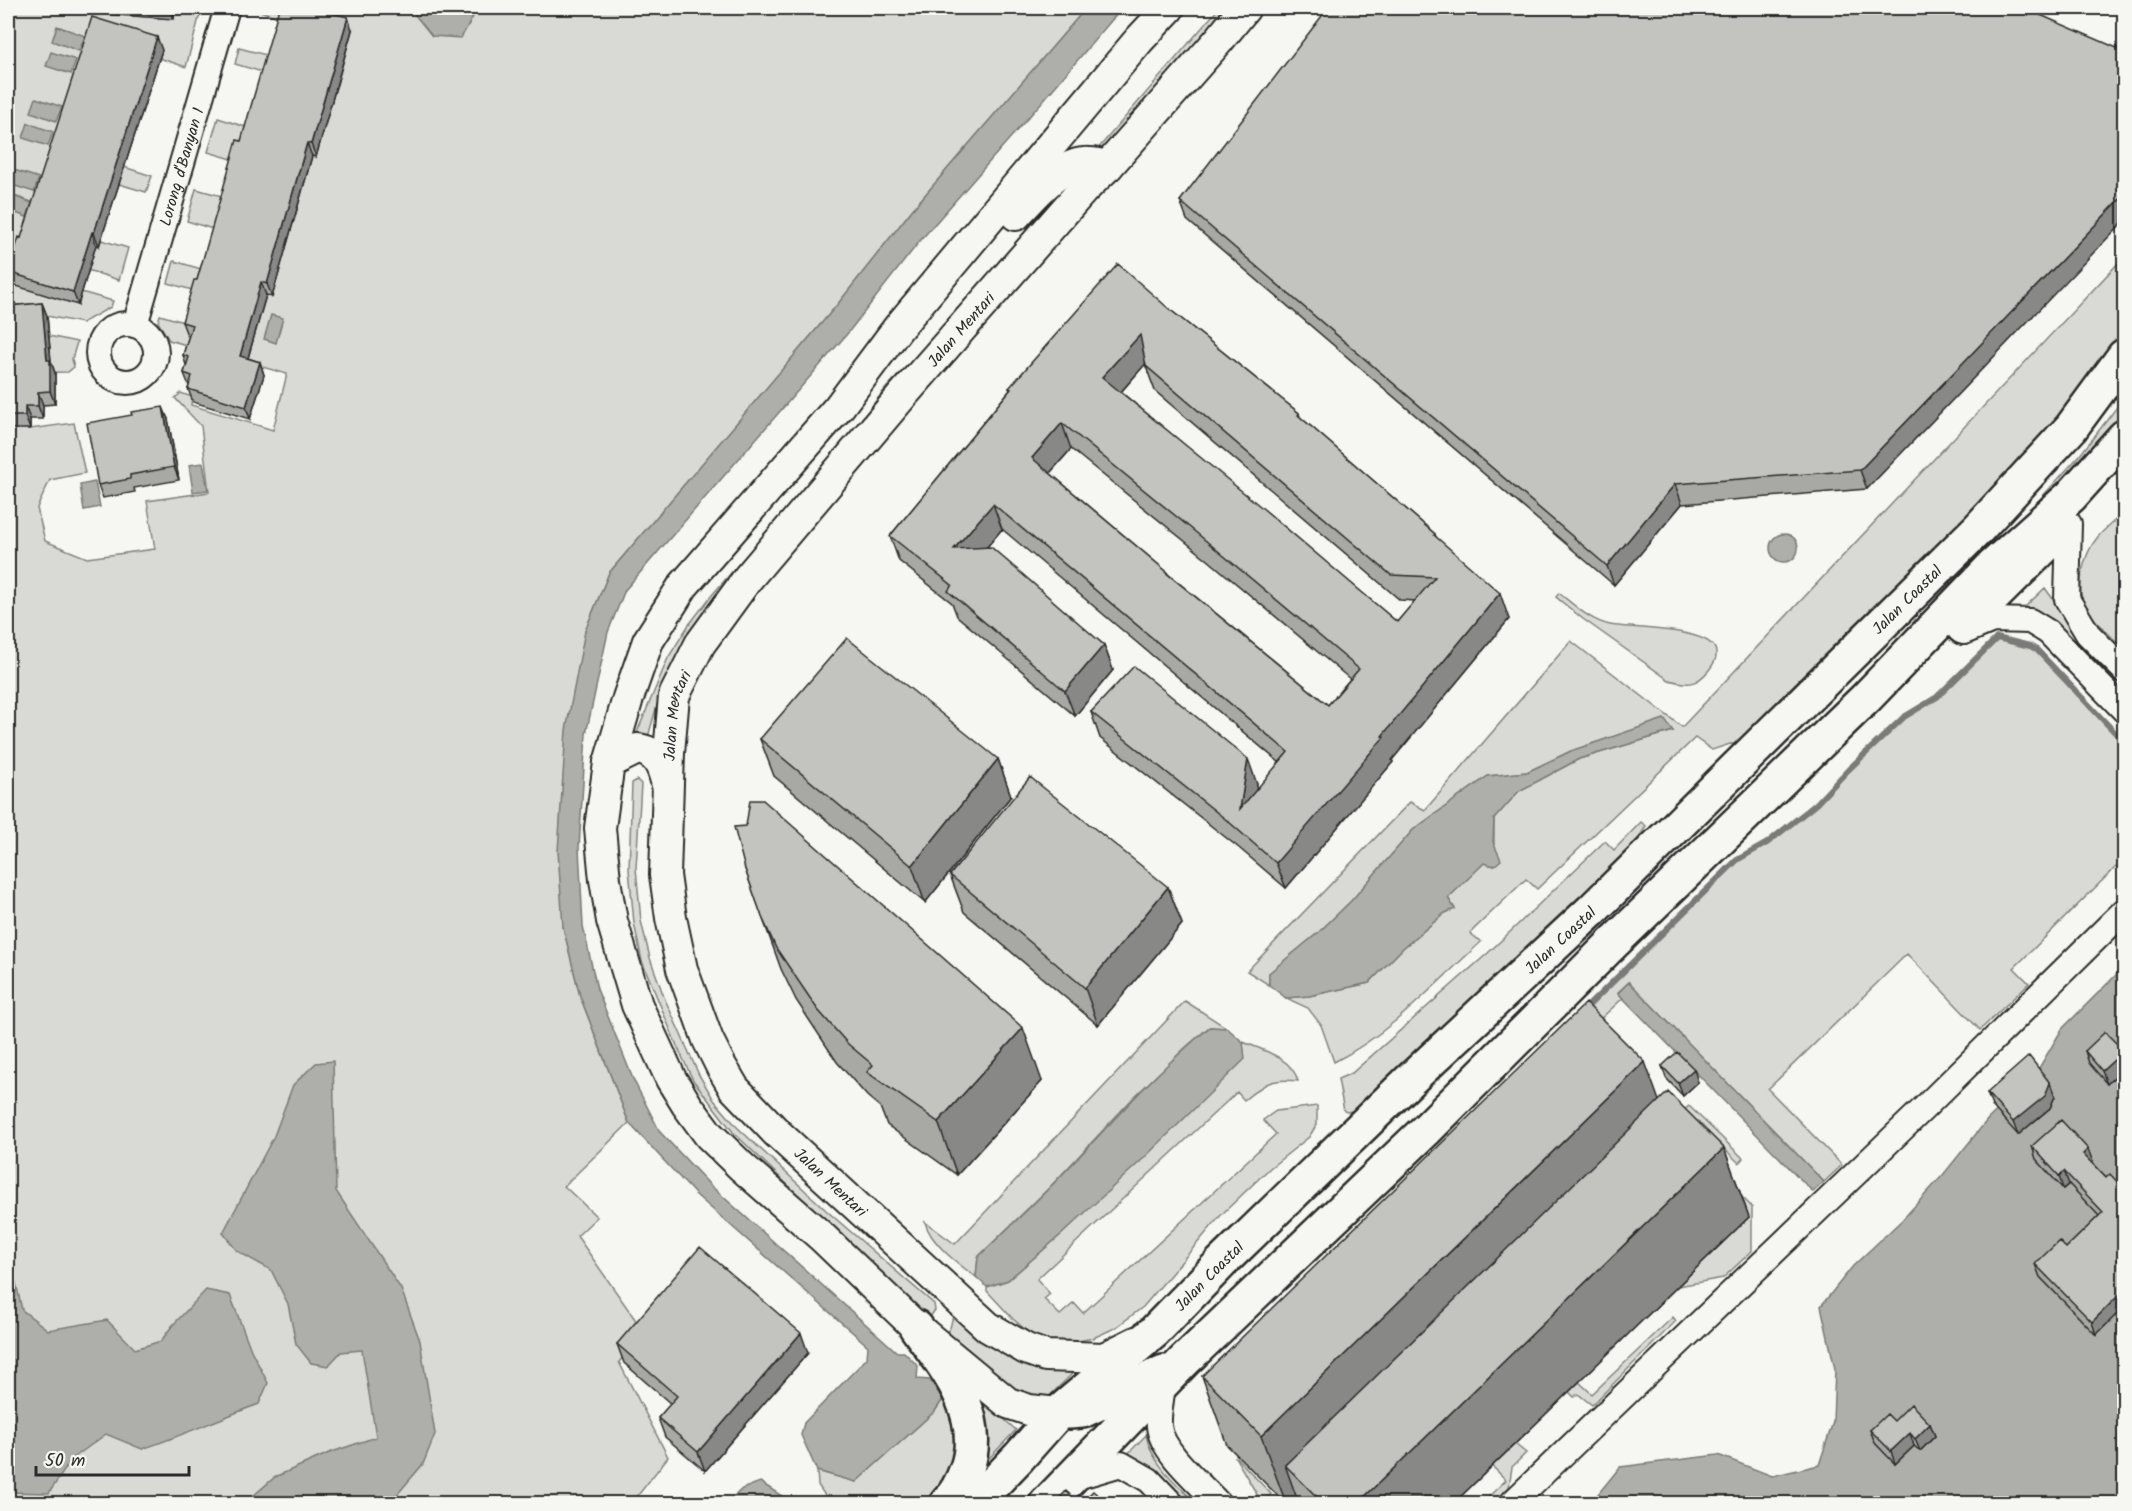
<svg xmlns="http://www.w3.org/2000/svg" width="2132" height="1511" font-family="Kalam,sans-serif">
<style>
.green{fill:#d9d9d5;stroke:#828280;stroke-width:1.5}
.water{fill:#aeaeab;stroke:#7a7a78;stroke-width:1.5}
.lines{fill:none;stroke-linecap:round;stroke-linejoin:round}
.stream{stroke:#7a7a78;stroke-width:6}
.minor-casing{stroke:#2b2b2b;stroke-width:28}
.major-casing{stroke:#2b2b2b;stroke-width:34}
.highway-casing{stroke:#2b2b2b;stroke-width:38}
.minor{stroke:#f6f6f2;stroke-width:24}
.major{stroke:#f6f6f2;stroke-width:30}
.highway{stroke:#f6f6f2;stroke-width:33}
.wall{fill:#a8a8a5;stroke:#2b2b2b;stroke-width:1.5;fill-rule:evenodd}
.shaded-wall{fill:#888886;stroke:#2b2b2b;stroke-width:1.5}
.building{fill:#c3c3c0;stroke:#2b2b2b;stroke-width:1.5;fill-rule:evenodd}
.labels{text-anchor:middle;stroke-width:4.5;stroke-linejoin:round;paint-order:stroke}
.street-label{font-size:16px;fill:#2b2b2b;stroke:#f6f6f2}
</style>
<rect width="100%" height="100%" fill="#f6f6f2"/>
<filter id="ink" filterUnits="userSpaceOnUse"><feTurbulence type="fractalNoise" baseFrequency=".0167" numOctaves="2"/><feDisplacementMap in="SourceGraphic" scale="12" xChannelSelector="R" yChannelSelector="G"/><feConvolveMatrix kernelMatrix="1 2 1 2 8 2 1 2 1" color-interpolation-filters="sRGB"/></filter>
<g filter="url(#ink)">
<!-- green -->
<path class="green" d="M8,8h99l-1,6 68,5 1,-6 25,1 -14,53 -27,-9 2,-8 -82,34 65,21 -20,62 28,9 -6,16 -27,-8 -3,7 -82,34 65,21 2,-6 27,8 -9,32 -95,-30 57,42 32,9 -2,6 -29,16 -35,-7 -39,3v-57l9,3 5,-15 -14,-4v-36l19,7 5,-15 -24,-8z
M251,8h835l-174,202 -75,95 -228,268 -24,58 -22,296 17,69 49,127 -65,63 33,31 -20,19 67,96 -25,30 49,95 -36,46h-624v-1076l22,2 44,-6 11,50 -35,7 -13,28 8,33 42,17 68,-9 -8,-48 62,-9 -8,-66 -26,-28 6,-5 11,4 -1,8 82,25 14,-56 -118,-34 -11,-18 2,-7 30,9 59,28 9,-30 -8,-15 -82,-24 6,-22 34,10 -2,8 66,17 -53,-65 -32,-10 9,-32 33,9 -3,11 66,18 16,-56 -66,-18 -3,8 -31,-9 10,-34 34,11 -2,10 66,17 17,-63 -98,-29 4,-16 35,9 -3,10 66,18 15,-55 -68,-11z
M1219,8h8l-127,149 -4,-6z
M1063,191l-387,471 -19,43 -9,32 -12,-2 32,-77 20,-32 24,-31 121,-140 53,-67 50,-52 122,-143z
M2124,257v85l-44,57 -332,346 -18,-1 -18,6 -17,-12 -158,151 -11,-10 -56,54 11,9c-46,42 -91,92 -147,120l-13,-37 -13,-17 -22,-10 23,-2 60,-13 34,-35 42,-35 10,-4 -7,-11 36,-35 10,3v-47l25,-28 60,-32 94,-28 -9,-11 -93,31 -44,21 -39,4 -75,54 -62,71 -32,31 -50,41v12l-22,-14 163,-169 15,8 146,-169 111,86z
M49,336l28,6 -5,17 2,8 -6,5 -60,1 42,-21z
M2124,398v29l-104,94 60,-66z
M2124,512v137c-12,-13 -28,-25 -38,-41 -12,-19 -2,-54 11,-70 8,-10 19,-18 27,-26z
M2045,588l37,51 42,44v18l-86,-88 -13,-6z
M1559,593c15,12 31,28 51,32 18,4 106,2 106,28 1,6 -3,12 -7,17 -13,16 -21,15 -40,10l-86,-61 -27,-22z
M1997,638l33,8 7,4 87,92v129l-6,-6 -104,103 15,15 -49,47 -73,-76 -139,135 74,76 -18,17 -195,-200 -11,10 5,6 -83,77 22,-42 175,-173 30,-17 49,-39 32,-34 56,-53 33,-20z
M637,780l4,4 -5,84 5,53 9,37 14,39 35,78 15,25 23,27 91,85 106,92 1,6 -5,7 -4,1 -193,-186 -40,-52 -16,-34 -35,-85 -8,-38 -5,-54 3,-86z
M1641,822l5,4 -22,38 -268,246 -9,2 -3,-1 -6,-32 14,-6 136,-120 117,-112 9,9z
M1185,1001l42,27 -18,-1 -23,20 -53,51 -83,89 -72,70 -2,20c-18,-13 -46,-34 -51,-55l30,22z
M1243,1042c20,8 49,16 55,39 -27,-3 -33,2 -54,19l-7,-8 -200,187 13,15 -6,5 16,16 14,-12 9,10 193,-179 -13,-14 13,-9 41,-5v18l-8,13 -39,31 -48,46 -79,93 -28,21 -22,10 -20,4 -21,-1 -19,-5 -20,-17 -26,-28v-4l21,-7 55,-47 181,-174z
M1689,1106l54,52 -4,5 -55,-53z
M1732,1187l20,20v44l-29,27 -45,8z
M954,1312l98,58 21,3 -38,37 -91,-75 6,-7z
M1673,1317l3,4 -84,84 -14,-11 -4,3 -5,-5 10,-10 13,12z
M962,1381l54,49 -39,41z
M943,1399l6,13 7,29 11,-1 -32,63h-105l-12,-18 -1,-14 39,11 79,-71z
M1146,1435c6,29 30,48 50,68h-17l-61,-39z
M1515,1444l11,9 -14,14 -3,20 -18,16 -10,1 25,-24 -14,-14z
M1236,1457l35,37 -9,9 -27,-46z"/>
<!-- water -->
<path class="water" d="M416,8h62l-17,30 -29,-2 -17,-21z
M1086,8h36l-81,95 -122,139 -72,92 -222,256 -17,42 -22,102 -7,114 4,78 14,63 36,90 27,53 50,53 187,167h7l14,14 -1,13 13,1 13,19 -8,12 -79,71 -39,-11 -16,-36 3,-12 63,-65 1,-12 -173,-152 -66,-71 -49,-127 -17,-69 -5,-76 8,-121 19,-99 24,-58 228,-268 75,-95z
M57,26l28,10 -6,15 -27,-10z
M51,52l25,8 -5,14 -25,-8z
M36,98l26,9 -6,14 -25,-9z
M28,123l25,9 -5,14 -25,-8z
M14,170l25,8 -5,14 -25,-8z
M8,194l24,9 -5,14 -19,-7z
M271,315l12,3 -7,25 -12,-4z
M203,463l5,27 -15,2 -4,-27z
M95,482l5,25 -16,3 -4,-25z
M1770 548a14 14 0 1 1 28 0a14 14 0 1 1-28 0Z
M1664,719l9,12 -94,28 -60,32 -25,28 -1,23 8,18 -7,6 -10,-3 -36,35 7,11 -10,4 -42,35 -34,35 -60,13 -23,2 -17,-13v-12l50,-41 32,-31 62,-71 75,-54 39,-4 44,-21z
M2124,967v536l-534,1 30,-37 98,-12 54,21 47,-11 14,-43 2,-53 -14,-63 32,-40 49,-46 41,-45 45,-56 47,-44 27,-46z
M1629,982l195,200 -11,10 -195,-199z
M1210,1027l17,1 16,14 2,17 -101,99 -81,75 -55,47 -21,7 -11,-10 2,-20c24,-23 49,-46 72,-70 53,-54 101,-112 160,-160z
M333,1061l3,130 65,98 19,52 15,93 -12,30 -33,39h-145l30,-26 54,-24 47,-16 -14,-87 -21,2 -13,14 -17,-3 -15,-19 -8,-40 -17,-34 -34,-19 -14,-18 51,-97 19,-51 23,-22z
M8,1247l14,63 26,20 59,-10 28,29 26,-8 11,-15 34,-36 24,5 21,55 17,33 -9,21c-39,14 -77,32 -117,45l-36,-15 -34,25 -23,34 -41,-1z
M760,1482l28,18 2,3h-63l15,-14z"/>
<g class="lines">
<!-- stream -->
<path class="stream" d="M1585,1009l152,-149 30,-17 49,-39 32,-34 56,-53 33,-20 60,-59 33,8 7,4 87,92"/>
<defs>
<g id="minor">
<circle cx="127" cy="353" r="29"/>
<path id="s1" d="M135,325l92,-317"/>
<path d="M2069,524l-2,75 21,35 36,36"/>
<path d="M1964,632l29,-12 37,1 18,11 76,78"/>
<path d="M1163,1384c-1,13 -5,29 -4,42 2,26 43,59 60,78"/>
<path d="M1070,1479l51,-15 28,16 23,24"/>
<path d="M1511,1504l412,-395 201,-198"/>
</g>
<g id="major">
<path d="M1016,215c16,-17 44,-51 68,-52 8,-1 17,2 24,3"/>
<path d="M609,763l28,-14c21,2 26,19 30,36"/>
<path id="s2" d="M1136,1342l-32,16 -58,-2 -20,-7 -38,-22 -211,-194 -43,-45 -13,-22 -13,-26 -26,-71 -11,-51 -6,-43 4,-122 5,-57 26,-52 48,-66 154,-182 181,-206 25,-24 111,-126 26,-32"/>
<path d="M1058,1413l-29,-3 -21,-7 -92,-76 -94,-90 -80,-70 -33,-32 -22,-30 -16,-26 -34,-74 -25,-84 -7,-41 -5,-52 9,-65 19,-65 20,-57 35,-55 156,-179 59,-79 241,-288 30,-32"/>
</g>
<g id="highway">
<path d="M1963,627l87,-86"/>
<path d="M916,1327c30,41 69,87 51,141 -5,14 -11,26 -21,36"/>
<path d="M1069,1412l13,-1 82,-39"/>
<path id="s3" d="M974,1504l45,-47 39,-44 96,-81 67,-69 189,-183 182,-170 387,-382 92,-100 53,-72"/>
<path d="M1046,1504l138,-143 242,-231 182,-182 258,-250 128,-133 77,-69 53,-59"/>
</g>
</defs>
<!-- minor casing -->
<use href="#minor" class="minor-casing"/>
<!-- major casing -->
<use href="#major" class="major-casing"/>
<!-- highway casing -->
<use href="#highway" class="highway-casing"/>
<!-- minor -->
<use href="#minor" class="minor"/>
<!-- major -->
<use href="#major" class="major"/>
<!-- highway -->
<use href="#highway" class="highway"/>
</g>
<!-- wall -->
<path class="wall" d="M104,8h71l-1,11 -68,-5z
M2024,8l-157,481 -185,15 -68,81 -427,-365 -7,-19z
M352,30l-36,127 -4,-1 -40,141 -6,-2 -18,63 12,4 4,13 -14,44 -57,-17 -5,-13 1,-3 -5,-13 2,-8 -3,-10 6,-20h-2l-5,-13 15,-42 44,-139z
M162,50l-63,196 -3,-1 -18,60 -65,-20 -5,-13 13,-34z
M42,303l5,13 4,46 4,11v31l-12,1v14h-13v10h-19l-3,-10v-113z
M1168,308l131,105 1,4 135,117 1,3 73,82 -117,141 1,2 -107,126 -47,-40 -139,-110 -9,-26 166,72 -1,7 24,-28 -278,-234 -16,19 118,97 9,25 -38,46 -118,-100 -5,-13 -53,-42 -9,-25 120,-146 -1,-2zM1145,364l10,27 245,209 15,1 -18,21 -276,-230zM1071,449l137,111 142,119 -22,26 -160,-131 -2,-3 -116,-98z
M168,419l11,61 -45,8 1,4 -32,6 -5,-13z
M760,739l238,20 13,37 -86,107 -151,-127z
M745,869l297,212 -85,94 -70,-50 -7,-18 -13,-11 -30,-34 -41,-62 -15,-31z
M950,875l218,12 14,37 -84,101 -134,-113z
M2085,1051h39v17l-17,16 -18,-21z
M1662,1066l36,16 -15,14 -17,-18z
M1987,1093l68,3 -5,12 -32,27 -26,-29z
M1659,1100l65,48 25,69 -295,286h-155l-3,-7 -8,7h-3l-58,-58 -25,-69z
M2032,1146l61,16 -1,1 14,15 -10,157 -56,-58 -5,-13 31,-16 33,-32 -30,-32 -6,5 -27,-30z
M617,1344l191,9 -103,118 -40,-34 -7,-19 13,-14 -47,-41z
M1894,1421l36,3 5,12 -15,15 -6,-5 -19,18 -20,-21 -5,-13z"/>
<!-- shaded-wall -->
<path class="shaded-wall" d="M170,8h5l-1,11z
M348,17l4,13 -36,127 -5,-13z
M157,37l5,13 -63,196 -5,-13z
M307,143l5,13 -40,141 -5,-13z
M2124,195v26l-257,268 -7,-19z
M92,232l4,13 -18,60 -5,-13z
M261,282l5,13 -21,73 -5,-12z
M42,303l5,13 4,46 4,11v31l-5,-13z
M1140,335l9,25 -38,43 -9,-26z
M260,362l4,13 -14,44 -4,-12z
M38,392l5,13v14l-5,-13z
M25,406l5,13v10l-5,-13z
M163,407l5,12 11,61 -5,-13z
M1062,423l9,26 -30,34 -9,-25z
M1675,484l7,20 -68,81 -7,-19z
M993,504l9,25 -38,45 -10,-25z
M1500,593l9,26 -117,141 1,2 -107,126 -10,-25z
M1104,645l9,25 -38,46 -10,-25z
M998,759l13,37 -86,107 -13,-37z
M1248,759l9,25 -7,51 -10,-26z
M1168,887l14,37 -84,101 -13,-37z
M1023,1028l19,53 -85,94 -19,-53z
M2124,1051v3l-1,-1 1,3v12l-17,16 -5,-13z
M1645,1062l25,69 -385,334 11,31 -8,7h-2l-25,-67z
M1694,1069l4,13 -15,14 -5,-13z
M2050,1083l5,13 -5,12 -32,27 -5,-13z
M1724,1148l25,69 -295,286h-96z
M2088,1149l5,13 -5,5 -5,-13z
M2064,1171l5,13 -6,5 -4,-13z
M2124,1254v17l-6,-11z
M2124,1290v17l-28,28 -4,-13z
M801,1333l7,20 -103,118 -7,-19z
M1930,1424l5,12 -15,15 -5,-12z
M1910,1433l4,13 -19,18 -4,-13z"/>
<!-- building -->
<path class="building" d="M279,8h33l36,9 -37,127 -4,-1 -40,141 -6,-2 -21,74 20,6 -14,45 -58,-18 4,-13 -8,-3 5,-16 -6,-2 9,-30 -10,-3 12,-42h3l40,-140 4,1z
M1328,8h696l100,43v144l-264,275 -185,14 -68,82 -427,-365z
M92,17l65,20 -63,196 -2,-1 -19,60 -65,-20 11,-35 2,1z
M1118,264l50,44 131,105 -1,2 137,119 -1,1 66,58 -118,143 2,1 -108,126 -47,-41 -138,-110 43,-46 114,93 -8,50 48,-57 -295,-248 -39,45 37,-2 113,98 -39,46 -117,-100 4,-6 -62,-49 121,-147 -2,-1zM1140,335l6,31 245,209 44,2 -38,45 -137,-116 -158,-129zM1062,423l137,112 160,134 -31,36 -163,-133 1,-1 -134,-113z
M42,303l5,57h3v31l-12,1v14h-13v10h-17v-110z
M163,407l11,60 -44,8v4l-32,6 -11,-62 45,-8 -1,-3z
M847,638l151,121 -86,107 -152,-127z
M1030,777l138,110 -83,101 -135,-113z
M750,800h13l260,228 -85,94 -71,-50 6,-7 -25,-21 -30,-34 -42,-62 -14,-31 -17,-48 -11,-42 12,-1z
M1586,1003l59,59 -384,374 -59,-60z
M2105,1032l19,19 -22,20 -17,-20z
M1677,1052l17,17 -16,14 -16,-17z
M2029,1056l21,27 -5,13 -32,26 -26,-29z
M1668,1092l56,56 -366,355h-35l-38,-38z
M2061,1120l27,29 -5,5 23,24 4,-4 14,15v65l-6,6 6,7v23l-32,32 -57,-58 24,-23 7,7 37,-36 -39,-41 -5,5 -27,-30z
M700,1247l101,86 -103,119 -40,-34 19,-22 -60,-52z
M1911,1404l19,20 -15,15 -5,-6 -19,18 -21,-21 17,-16 7,7z
M1066,1491l13,12h-24z
M1093,1491l14,12h-26z"/>
</g>
<g class="labels">
<!-- street labels -->
<g class="street-label">
<text dy="6" stroke="none"><textPath href="#s1" startOffset="165">Lorong d'Banyan 1</textPath></text>
<text dy="6" stroke="none"><textPath href="#s2" startOffset="1380">Jalan Mentari</textPath></text>
<text dy="6" stroke="none"><textPath href="#s3" startOffset="1300">Jalan Coastal</textPath></text>
<text dy="6" stroke="none"><textPath href="#s2" startOffset="894">Jalan Mentari</textPath></text>
<text dy="6" stroke="none"><textPath href="#s3" startOffset="814">Jalan Coastal</textPath></text>
<text transform="translate(831 1182) rotate(43)" y="6">Jalan Mentari</text>
<text dy="6" stroke="none"><textPath href="#s3" startOffset="328">Jalan Coastal</textPath></text>
</g>
</g>
<!-- margin -->
<rect width="2132" height="1511" fill="none" stroke="#f6f6f2" stroke-width="30"/>
<rect x="15" y="15" width="2102" height="1481" fill="none" stroke="#2b2b2b" stroke-width="2" filter="url(#ink)"/>
<!-- scale -->
<path d="M36 1466v9h153v-9" fill="none" stroke="#2b2b2b" stroke-width="3"/>
<text x="45" y="1466" font-size="18" fill="#2b2b2b" stroke="#f6f6f2" stroke-width="4.5" paint-order="stroke">50 m</text>
</svg>
